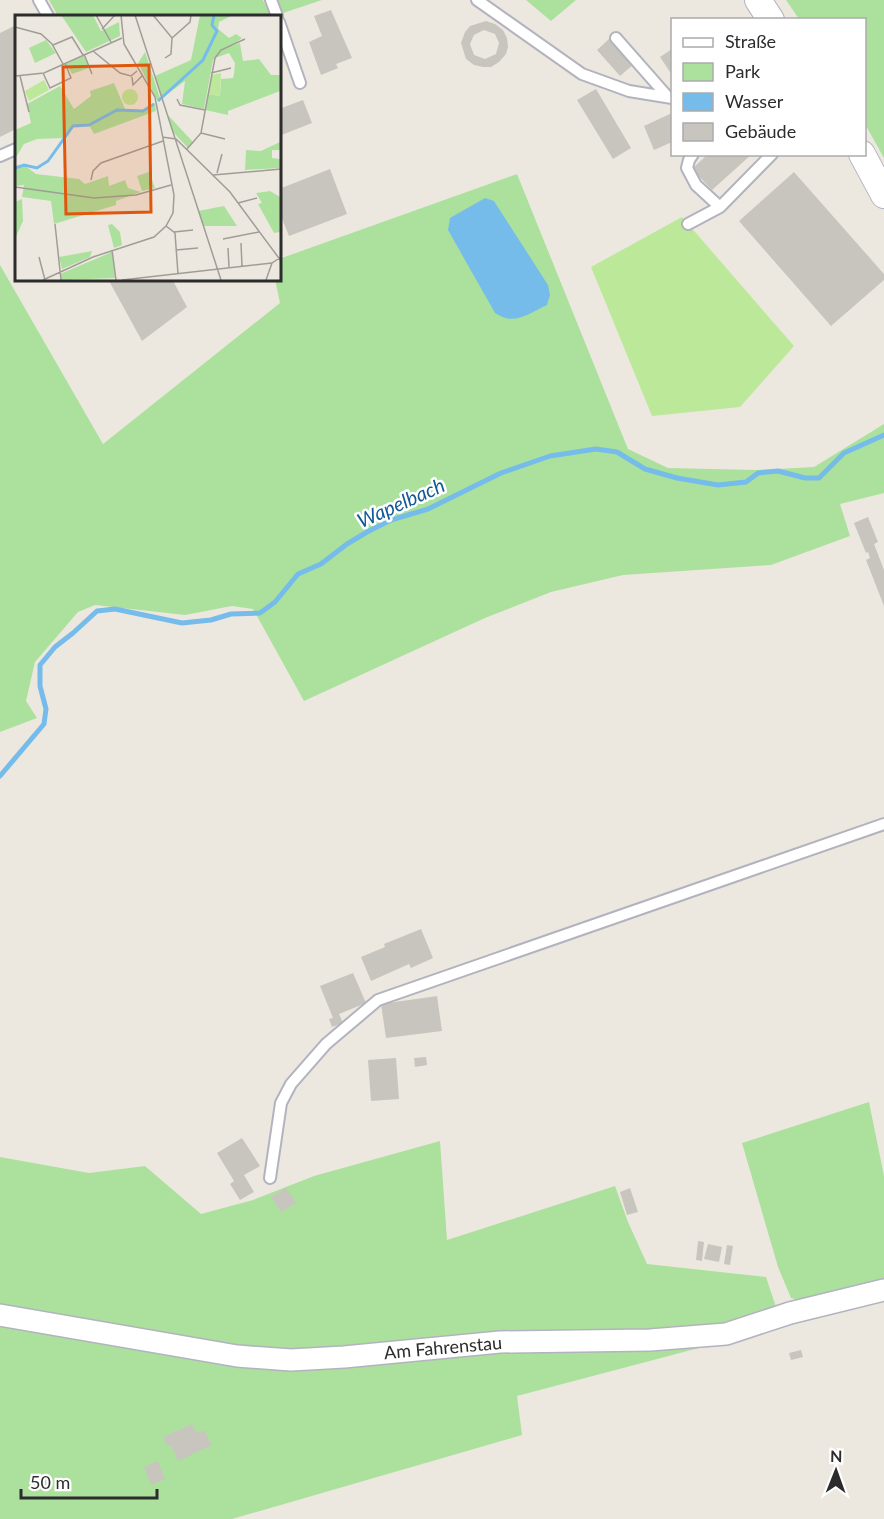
<svg xmlns="http://www.w3.org/2000/svg" width="884" height="1519" font-family="Lato,sans-serif">
<style>
.green{fill:#abe19d}
.pitch{fill:#bce89a}
.water{fill:#76bcea}
.lines{fill:none;stroke-linecap:round;stroke-linejoin:round}
.stream{stroke:#76bcea;stroke-width:5}
.building{fill:#c8c5be;fill-rule:evenodd}
.service-casing{stroke:#b2b3be;stroke-width:14}
.minor-casing{stroke:#b2b3be;stroke-width:24}
.tertiary-casing{stroke:#b2b3be;stroke-width:28}
.service{stroke:#fff;stroke-width:10}
.minor{stroke:#fff;stroke-width:21}
.tertiary{stroke:#fff;stroke-width:26}
.labels{text-anchor:middle;stroke-width:5;stroke-linejoin:round;paint-order:stroke}
.street-label{font-size:18px;fill:#2c2c2c;stroke:#fff}
.water-label{font-size:20px;font-style:italic;fill:#135998;stroke:#fff}
.inset-river{fill:none;stroke:#76bcea;stroke-width:3}
.inset-road{fill:none;stroke:#a09d97;stroke-width:1.5}
.view{fill:#df570e;fill-opacity:0.15;stroke:#df570e;stroke-width:3}
.inset-edge{fill:none;stroke:#2c2c2c;stroke-width:3}
</style>
<rect width="100%" height="100%" fill="#ede8df"/>
<!-- green -->
<path class="green" d="M49,0h214l7,16h-212z
M278,0h44l-39,13z
M526,0h50l-25,21z
M786,0h98v158l-19,-34 -1,-104 -65,-1z
M517,174l111,275 40,19 88,2 58,-3 70,-43v69l-44,11 10,32 -79,29 -148,10 -72,17 -66,26 -181,83 -51,-92 -21,-3 -47,9 -90,-10 -17,7 -43,50 -9,39 11,17 -37,14v-467l103,179 177,-141 -5,-24h4v-20z
M869,1102l15,74v106l-79,20 -14,-4 -13,-31 -36,-124z
M440,1141l7,99 168,-54 13,36 19,42 119,13 12,36 -64,31 -197,52 5,39 -290,84h-232v-362l89,16 56,-7 56,48 52,-14 61,-24z"/>
<!-- pitch -->
<path class="pitch" d="M682,217l112,129 -54,61 -88,9 -61,-149z"/>
<!-- water -->
<path class="water" d="M485,198l9,3 54,84 2,10 -3,10c-19,9 -33,21 -52,8l-47,-83 2,-12z"/>
<g class="lines">
<!-- stream -->
<path class="stream" d="M0,776l44,-52 2,-15 -6,-23v-21l15,-18 18,-14 24,-22 18,-2 67,14 29,-3 20,-6 29,-1 15,-11 23,-28 23,-10 26,-20 20,-12 24,-12 37,-11 73,-36 49,-17 46,-7 21,3 28,17 32,9 41,7 28,-3 12,-9 20,-2 27,7h14l25,-25 40,-18"/>
</g>
<!-- building -->
<path class="building" d="M331,10l21,48 -16,6 2,4 -17,7 -12,-33 13,-6 -8,-20z
M486,21l9,3 8,6 4,8 1,9 -2,7 -7,8 -8,5h-8l-9,-2 -8,-6 -5,-16 4,-11 5,-6zM484,30l11,4 4,9 -3,11 -11,5 -11,-4 -4,-11 4,-9z
M16,25v104l-16,8v-104z
M610,38l24,26 -14,12 -23,-26z
M672,49v26l-12,-18z
M596,89l35,59 -18,11 -36,-59z
M303,100l9,23 -33,13v-27z
M672,113v29l-18,8 -10,-24z
M708,154h44l-40,36 -20,-21z
M330,169l17,45 -58,22 -10,-25v-22z
M794,172l90,102v6l-53,46 -92,-105z
M108,279h64l15,28 -45,34z
M868,517l10,25 -4,2 10,26v36l-18,-46 4,-2 -2,-6 -2,1 -12,-30z
M421,929l12,29 -22,10 -2,-4 -38,17 -10,-24 24,-10 -1,-3z
M353,973l13,30 -27,11 4,9 -11,4 -3,-8 4,-1 -13,-32z
M437,996l5,35 -56,7 -5,-34z
M426,1057l1,8 -12,2 -1,-9z
M396,1058l3,41 -28,2 -3,-41z
M242,1138l18,28 -16,9 10,17 -14,8 -10,-16 4,-3 -17,-28z
M286,1188l10,15 -15,9 -10,-15z
M630,1188l8,24 -11,3 -7,-23z
M698,1241l6,1 -2,19 -6,-1z
M708,1244l14,3 -3,15 -15,-3z
M727,1245l6,1 -3,19 -6,-1z
M801,1350l2,7 -12,3 -2,-7z
M192,1424l5,9 7,-3 8,15 -34,16 -7,-16 -3,2 -5,-10z
M158,1461l7,18 -14,6 -7,-18z"/>
<g class="lines">
<defs>
<path id="service" d="M39,0l9,16
M271,0l6,16
M477,0l105,74 47,17 43,7
M279,22l21,61
M616,38l51,58
M693,154l-4,6 -2,8 9,17 24,22 52,-53
M0,156l16,-7
M688,224l32,-17
M270,1178l11,-75 10,-19 35,-40 52,-44 506,-176"/>
<path id="minor" d="M0,1315l237,41 54,4 53,-3 156,-15 150,-2 76,-6 64,-21 94,-23"/>
<path id="tertiary" d="M758,0l13,20
M862,154l22,41"/>
</defs>
<!-- service casing -->
<use href="#service" class="service-casing"/>
<!-- minor casing -->
<use href="#minor" class="minor-casing"/>
<!-- tertiary casing -->
<use href="#tertiary" class="tertiary-casing"/>
<!-- service -->
<use href="#service" class="service"/>
<!-- minor -->
<use href="#minor" class="minor"/>
<!-- tertiary -->
<use href="#tertiary" class="tertiary"/>
</g>
<g class="labels">
<!-- street labels -->
<g class="street-label">
<text transform="translate(443 1348) rotate(-5)" y="6">Am Fahrenstau</text>
</g>
<!-- water labels -->
<g class="water-label">
<text transform="translate(401 503) rotate(-24)" y="7">Wapelbach</text>
</g>
</g>
<!-- overview -->
<g transform="translate(15 15)">
<rect width="266" height="266" fill="#ede8df"/>
<path d="M46,0h32l8,16 18,-9 1,14 -34,16zM185,0h33l-14,7 -1,7 11,9 7,-4 6,4 -29,22 -9,49 -22,-5 3,-23 -23,17 -7,-22 36,-16zM31,25l10,13 -21,10 -6,-15zM225,28l3,18 16,-2 12,16h9v16l-52,20v4l-23,-5 3,-16 12,2 1,-17 12,-1 1,-4 1,-11 -6,-10 -14,5 7,-8zM130,37l15,46 -3,2 -19,-37zM69,41l5,12 -17,6 -6,-10zM99,68l11,26 18,1 12,-7 1,8 -62,23 -5,-9h-16l-9,13 -27,1 -13,5 -9,15v-29l16,-7 -4,-19 33,-18 14,23 17,-13 -1,-5zM152,99l26,28 -5,6 -15,-16zM265,127v8h-8v8l8,1v9l-35,2 1,-20 15,1zM9,150l12,9 43,5 6,5 23,-8 1,10 16,-6 3,8 13,4 -25,9v4l-62,19 -3,-23 -29,-4 2,-12 -9,1v-17zM134,157l6,16 -13,3 -5,-15zM255,176l10,6v35l-6,1 -16,-29 4,-1 -6,-10zM7,184l1,22 -8,18v-37zM209,191l13,20h-33l-6,-15zM97,209l8,8 2,13 -8,3 -6,-23zM77,236l-2,6 -28,12 -3,-12zM97,237l3,26 -54,2 -1,-6z" fill="#abe19d"/>
<path d="M206,58l-1,23 -12,-2 4,-19zM29,65l5,10 -20,11 -4,-10zM107 82a8 8 0 1 1 16 0a8 8 0 1 1-16 0Z" fill="#bce89a"/>
<path class="inset-river" d="M143,86l45,-41 14,-29 -5,-6 2,-10M0,153l9,-3 13,3 11,-7 25,-35 16,-1 28,-15 26,1 11,-7"/>
<path class="inset-road" d="M81,0l15,27M120,0l86,265M138,0l19,23 18,-16 1,-7M0,12l26,7 11,10 11,20M87,14l13,-14M38,30l19,-8 11,18M78,36l27,22 11,3 6,-5M69,39l8,20M150,43l6,-4 1,-16M28,58l7,15 21,-10 -6,-15M196,58l20,-5M0,61l29,-3 78,-35M5,61l9,36M117,62l1,8 10,-10M162,84l3,6 25,5M186,118l24,6M147,122l14,2 54,53 51,69M172,134l14,-16 14,-75 6,-8 24,-11M202,158l5,-19M198,160l68,-6M76,165l2,-9 8,-8 62,-22M0,172l79,11 42,-3 35,-10M223,188l19,-5M40,209l6,56M151,211l9,7 3,41M159,217l19,-2M208,224l36,-7M226,228l1,23M213,233l1,19M97,235l4,30M161,235l22,-2M24,242l6,23M28,265l50,-23 61,-20 12,-11 7,-13 1,-18 -19,-98 -31,-53 -3,-29M107,265l150,-17 9,-6M251,265l6,-17"/>
<path class="view" d="M134,50l2,147 -85,2 -3,-147z"/>
<rect width="266" height="266" class="inset-edge"/>
</g>
<!-- legend -->
<rect x="671" y="18" width="195" height="138" fill="#ffffff" stroke="#ababab" stroke-width="1.5"/>
<rect x="683" y="38" width="30" height="9" fill="#ffffff" stroke="#ababab" stroke-width="1.5"/>
<text x="725" y="48" font-size="18" fill="#2c2c2c">Straße</text>
<rect x="683" y="63" width="30" height="18" fill="#abe19d" stroke="#ababab" stroke-width="1.5"/>
<text x="725" y="78" font-size="18" fill="#2c2c2c">Park</text>
<rect x="683" y="93" width="30" height="18" fill="#76bcea" stroke="#ababab" stroke-width="1.5"/>
<text x="725" y="108" font-size="18" fill="#2c2c2c">Wasser</text>
<rect x="683" y="123" width="30" height="18" fill="#c8c5be" stroke="#ababab" stroke-width="1.5"/>
<text x="725" y="138" font-size="18" fill="#2c2c2c">Gebäude</text>
<!-- north arrow -->
<g transform="translate(836 1471) rotate(1)" stroke="#ffffff" stroke-width="4.5" paint-order="stroke">
<path d="M0-4.5L10 22L0 15L-10 22Z" fill="#2c2c2c"/>
<text y="-9" font-size="16" font-weight="bold" text-anchor="middle" fill="#2c2c2c">N</text>
</g>
<!-- scale -->
<path d="M21 1489v9h136v-9" fill="none" stroke="#2c2c2c" stroke-width="3"/>
<text x="30" y="1489" font-size="18" fill="#2c2c2c" stroke="#ffffff" stroke-width="4.5" paint-order="stroke">50 m</text>
</svg>
